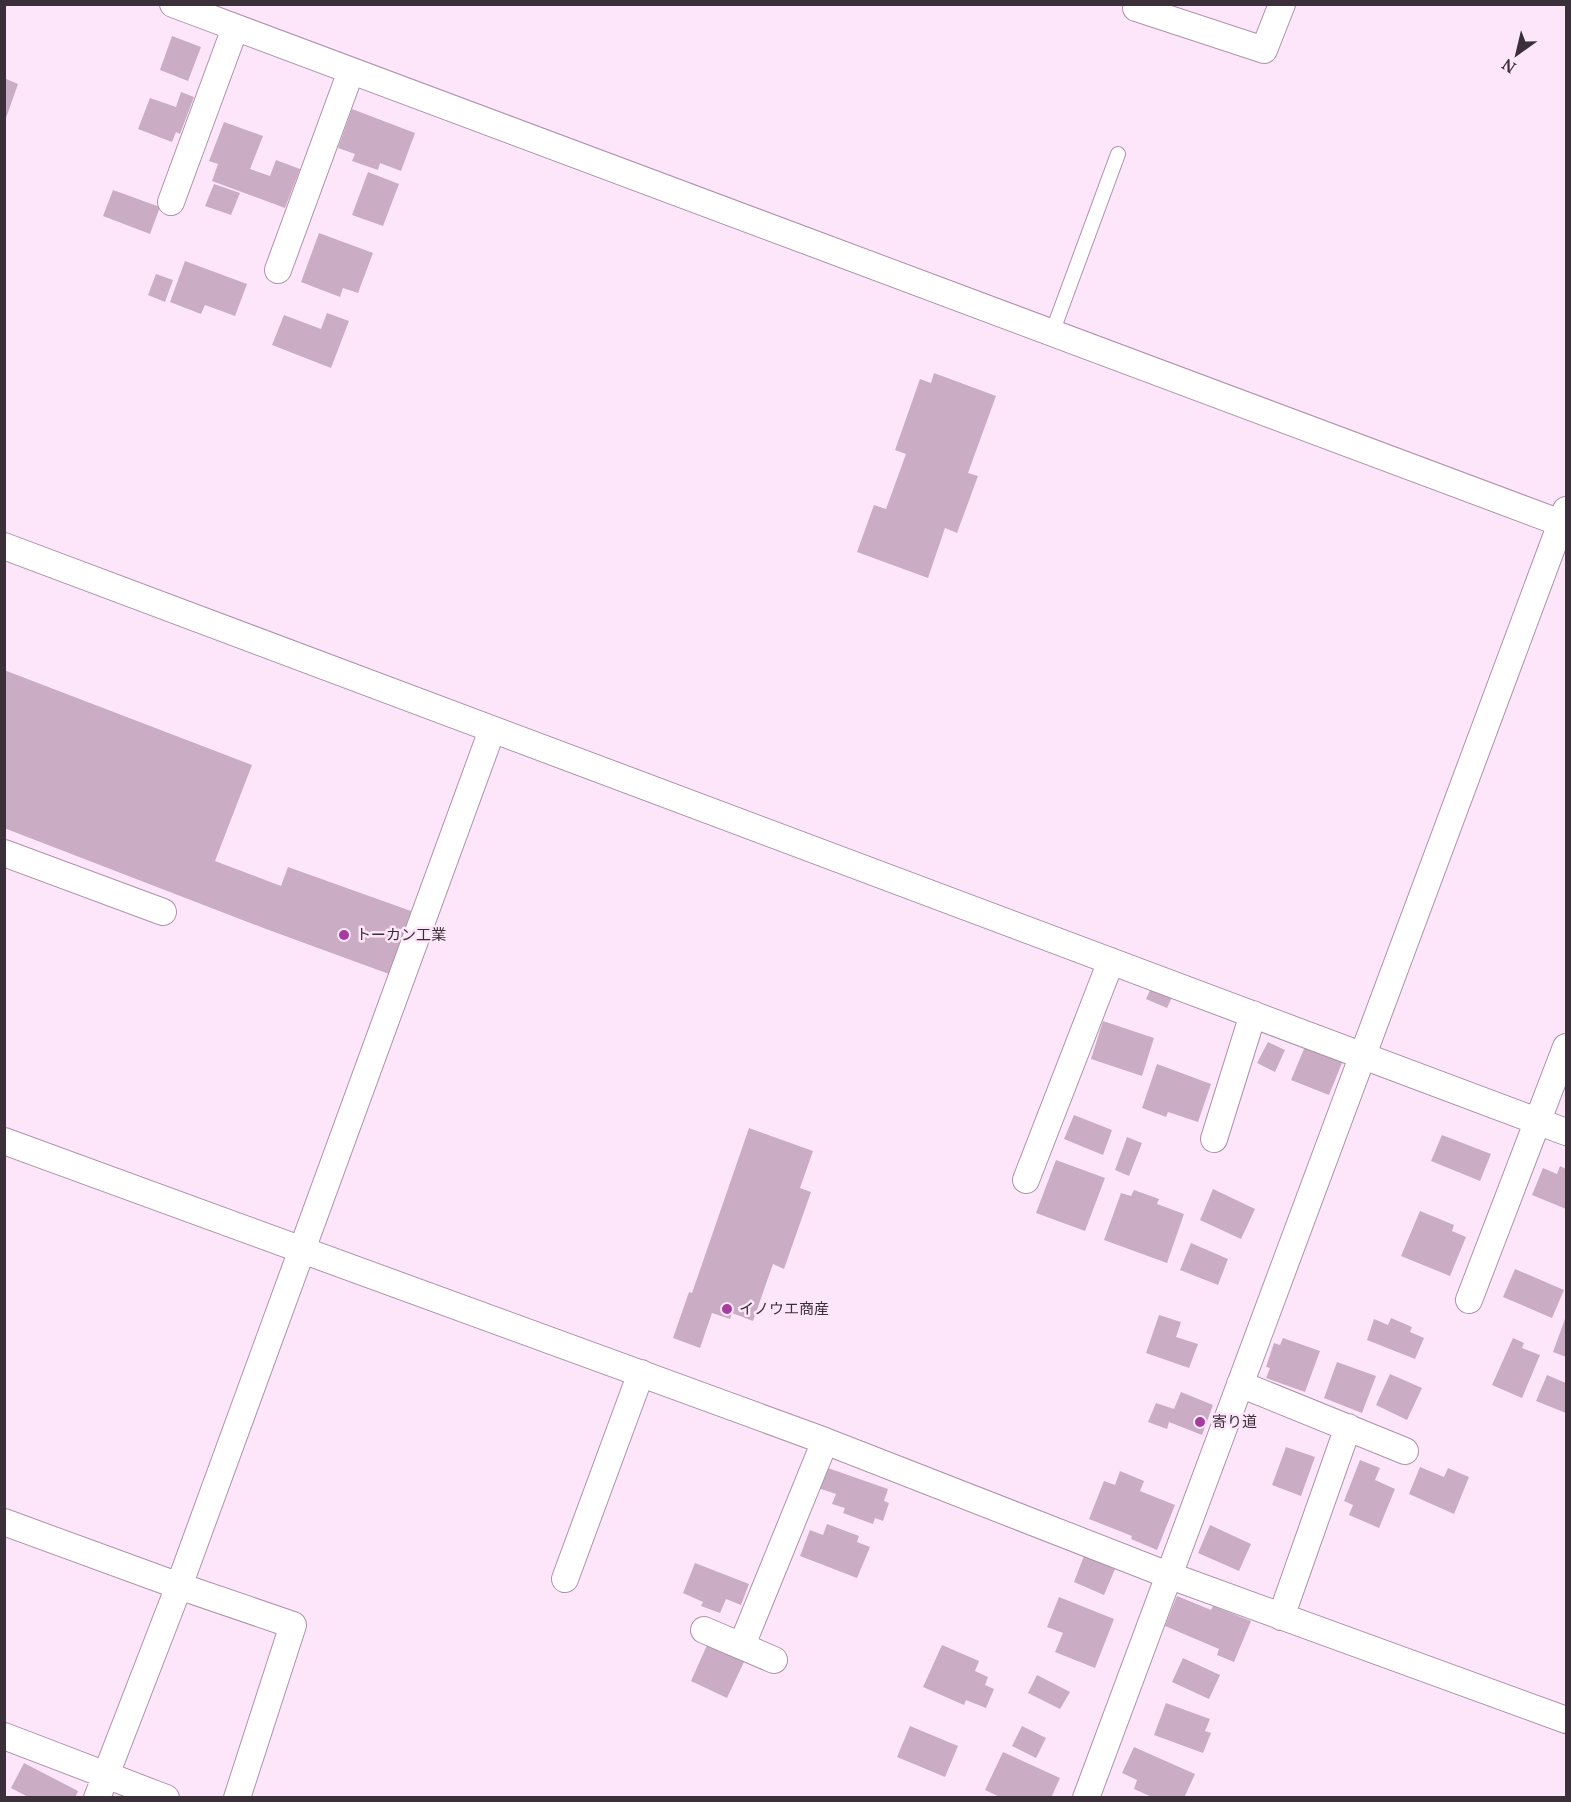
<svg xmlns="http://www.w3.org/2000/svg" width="1571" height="1802" font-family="'PT Serif','Noto Sans JP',serif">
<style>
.building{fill:#caadc5}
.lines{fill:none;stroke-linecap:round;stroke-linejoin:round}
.lane-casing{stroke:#ae92a9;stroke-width:16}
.street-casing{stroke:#ae92a9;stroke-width:28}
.lane{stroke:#fff;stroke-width:14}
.street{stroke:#fff;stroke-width:26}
.poi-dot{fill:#a63c9d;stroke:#fee6fa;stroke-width:2}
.labels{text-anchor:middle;stroke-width:5;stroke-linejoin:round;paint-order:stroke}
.poi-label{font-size:15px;fill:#3b2f39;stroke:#fee6fa;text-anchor:start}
</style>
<rect width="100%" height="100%" fill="#fee6fa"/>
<!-- building -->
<path class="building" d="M172,36l29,11 -13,34 -28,-11z
M4,78l14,6 -13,37h-1z
M181,92l13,5 -14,37 -4,-2 -4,10 -34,-13 12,-31 26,9z
M352,109l63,24 -14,38 -21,-8 -2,7 -26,-9 3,-7 -17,-6z
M224,122l39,14 -13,33 20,7 6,-16 24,9 -15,39 -73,-27 6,-17 -9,-3z
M368,172l31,12 -16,42 -31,-11z
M214,184l26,9 -9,22 -26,-9z
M113,190l47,17 -10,27 -47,-18z
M319,233l54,20 -15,40 -15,-5 -3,9 -39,-15z
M185,261l62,23 -12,32 -30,-11 -4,9 -31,-12z
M156,274l17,6 -8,22 -17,-7z
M327,313l22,8 -18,47 -59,-23 12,-30 37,14z
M934,373l62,23 -28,77 10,3 -21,57 -12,-5 -17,50 -71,-26 17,-47 12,4 20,-55 -11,-4 25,-71 11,4z
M4,670l248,95 -37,96 66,25 7,-19 123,44 -22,63 -123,-45 -262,-101z
M1153,984l21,9 -7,15 -21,-9z
M1103,1021l51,17 -12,38 -51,-17z
M1268,1042l17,8 -10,22 -18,-9z
M1306,1044l38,14 -15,37 -38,-15z
M1157,1064l54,20 -13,38 -30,-10 -2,5 -24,-9z
M1074,1115l38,15 -9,25 -39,-16z
M749,1128l64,23 -13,37 11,4 -27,77 -11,-5 -20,57 -21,-8 -2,6 -18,-6 -12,35 -27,-10 16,-46 3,1z
M1442,1135l49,19 -11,27 -49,-20z
M1127,1137l15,6 -13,33 -14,-6z
M1056,1160l49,18 -20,53 -49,-18z
M1560,1166l6,3v40l-34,-14 11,-27 14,6z
M1213,1189l42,20 -14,30 -41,-19z
M1134,1190l25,9 -2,5 27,10 -17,49 -63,-23 17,-47 10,3z
M1420,1211l34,14 -2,6 14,6 -16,39 -49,-20z
M1191,1243l37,16 -10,26 -38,-15z
M1515,1269l49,21 -12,28 -49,-21z
M1159,1315l22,7 -5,15 22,7 -9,24 -43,-15z
M1566,1316v41l-13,-5z
M1391,1318l21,9 -2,5 14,6 -9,21 -48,-19 7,-21 14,6z
M1283,1338l37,13 -15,41 -39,-14 4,-10 -4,-1 8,-24 6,2z
M1513,1338l11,5 -2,5 18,7 -18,43 -30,-13z
M1337,1362l39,14 -14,37 -38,-15z
M1390,1374l32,14 -15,32 -31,-15z
M1547,1375l19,8v30l-30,-12z
M1181,1392l32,13 -11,30 -33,-13 -2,7 -19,-7 8,-19 18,6z
M1286,1447l29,10 -14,39 -29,-11z
M1360,1460l20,8 -5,12 20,9 -16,39 -30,-13 4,-10 -9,-4z
M825,1467l63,22 -4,12 5,2 -6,18 -8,-3 -2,6 -30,-11 2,-5 -13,-4 4,-10 -18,-6z
M1420,1467l24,10 4,-9 21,9 -15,37 -45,-20z
M1120,1471l24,10 -4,10 35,14 -18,45 -26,-11 1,-3 -43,-17 15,-38 11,4z
M827,1524l32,12 -2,6 13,5 -13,31 -57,-22 10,-26 13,5z
M1210,1525l41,19 -12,27 -41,-18z
M1084,1556l31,13 -11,26 -30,-13z
M695,1563l54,21 -8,21 -15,-6 -6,14 -19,-7 2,-4 -20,-9z
M1177,1596l34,14 2,-4 38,15 -17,41 -17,-7 2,-6 -54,-23z
M1059,1597l55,22 -19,49 -40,-16 8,-19 -16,-6z
M707,1645l37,17 -17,36 -36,-17z
M942,1645l37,16 -4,10 13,6 -3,8 9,4 -8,19 -20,-8 -2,5 -41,-18z
M1183,1658l37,17 -11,24 -37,-17z
M1037,1675l33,17 -10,17 -32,-16z
M1166,1703l44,16 -5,12 6,2 -8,20 -49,-18z
M910,1726l48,20 -13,31 -48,-20z
M1022,1726l24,12 -10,20 -24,-12z
M1134,1747l61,27 -11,24h-30l-20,-9 3,-9 -15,-7z
M1003,1752l57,26 -9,20h-49l-17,-8z
M24,1763l54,28 -3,7h-45l-19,-10z"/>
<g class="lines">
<defs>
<path id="lane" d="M1052,333l66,-179"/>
<path id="street" d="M173,4l1393,521
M1138,4l-2,4 128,42 18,-46
M171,202l64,-174
M278,270l73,-199
M4,546l1562,586
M4,853l159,59
M1214,1139l39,-125
M4,1141l821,300 343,134 398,145
M1026,1180l85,-219
M1469,1300l97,-253
M1240,1384l165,67
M4,1522l175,64 114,39 -56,173
M565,1579l76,-206
M1281,1617l67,-190
M704,1630l70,30
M742,1645l83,-204
M4,1736l162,62
M97,1798l82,-212 313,-856
M1086,1798l480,-1288"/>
</defs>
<!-- lane casing -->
<use href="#lane" class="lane-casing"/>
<!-- street casing -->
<use href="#street" class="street-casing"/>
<!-- lane -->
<use href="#lane" class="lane"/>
<!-- street -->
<use href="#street" class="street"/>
</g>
<!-- markers -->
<g class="poi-dot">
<circle cx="344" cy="935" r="6"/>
<circle cx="727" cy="1309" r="6"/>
<circle cx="1200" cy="1422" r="6"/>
</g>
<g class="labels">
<!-- poi labels -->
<g class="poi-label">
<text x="356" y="940">トーカン工業</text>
<text x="739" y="1314">イノウエ商産</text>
<text x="1212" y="1427">寄り道</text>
</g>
</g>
<!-- border -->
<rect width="1571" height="1802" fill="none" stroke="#3b2f39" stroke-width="12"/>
<!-- north arrow -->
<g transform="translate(1517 54) rotate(214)" stroke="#fee6fa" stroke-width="4.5" paint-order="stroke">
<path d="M0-4.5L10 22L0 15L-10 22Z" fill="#3b2f39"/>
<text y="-9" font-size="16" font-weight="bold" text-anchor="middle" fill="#3b2f39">N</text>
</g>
</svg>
